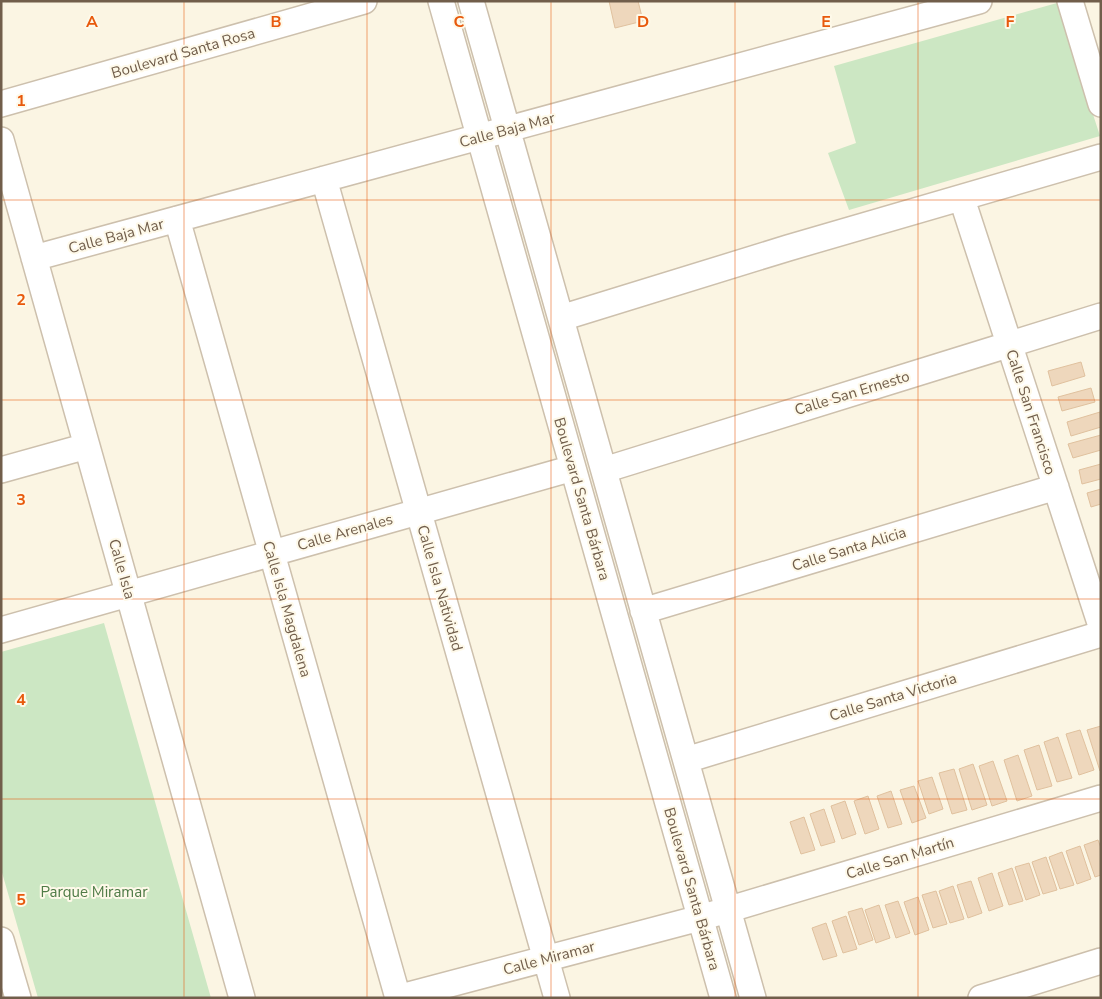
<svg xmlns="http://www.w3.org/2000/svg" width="1102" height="999" font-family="'Nunito Sans',sans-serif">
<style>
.green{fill:#cce7c3}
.building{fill:#eed7bc;stroke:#e0c19e}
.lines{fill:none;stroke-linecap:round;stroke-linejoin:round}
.minor-casing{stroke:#cdc0ad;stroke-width:28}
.minor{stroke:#fff;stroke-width:25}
.grid{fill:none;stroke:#e8590c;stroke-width:1;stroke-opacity:0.55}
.labels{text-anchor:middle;stroke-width:4;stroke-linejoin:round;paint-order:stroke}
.street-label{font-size:15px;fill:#715e4b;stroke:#fef9e9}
.park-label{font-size:15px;fill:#4f7b46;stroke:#fef9e9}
.grid-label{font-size:16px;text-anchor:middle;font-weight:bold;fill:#e8590c;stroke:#fef9e9;stroke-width:4;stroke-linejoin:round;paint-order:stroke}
</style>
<rect width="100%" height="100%" fill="#fbf5e3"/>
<!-- green -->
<path class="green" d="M1057,3l43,133 -251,74 -21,-57 28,-10 -22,-77z
M104,623l107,375h-173l-37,-129v-217z"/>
<!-- building -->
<path class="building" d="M609,1h29l5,20 -28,7z
M1081,362l4,14 -33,10 -4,-15z
M1091,388l4,14 -33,9 -4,-14z
M1100,412l1,15 -30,9 -4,-14z
M1101,435v15l-28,8 -5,-14z
M1101,464v15l-19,5 -3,-14z
M1101,489v15l-10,3 -4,-14z
M1101,726v45h-1l-13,-41z
M1080,730l14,40 -15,5 -13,-41z
M1058,737l14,41 -15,4 -13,-40z
M1039,745l13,41 -15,4 -13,-40z
M1018,755l14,41 -15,5 -13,-41z
M993,761l14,40 -15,5 -13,-40z
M973,764l14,41 -15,5 -13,-41z
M954,769l13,41 -15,4 -13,-41z
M932,777l11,32 -14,5 -11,-33z
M914,786l12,32 -14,5 -12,-33z
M891,791l11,33 -14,4 -11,-32z
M868,796l11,33 -14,5 -11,-33z
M845,801l11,33 -14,5 -11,-33z
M824,809l11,33 -14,4 -11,-32z
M804,817l11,33 -14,4 -11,-32z
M1098,840l3,8v27l-6,2 -11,-32z
M1080,846l11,33 -14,5 -11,-33z
M1062,852l12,33 -14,4 -11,-32z
M1046,857l11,33 -14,4 -11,-32z
M1029,863l11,32 -14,5 -11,-33z
M1012,868l11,33 -14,4 -11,-32z
M992,873l11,33 -14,5 -11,-33z
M971,881l11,32 -14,5 -11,-33z
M953,886l11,33 -14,4 -11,-32z
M936,891l11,33 -14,4 -11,-33z
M918,897l11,33 -14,5 -11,-33z
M898,901l12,32 -14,5 -11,-33z
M879,905l11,33 -14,5 -11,-33z
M862,908l11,32 -14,5 -11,-33z
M846,916l11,33 -14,4 -11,-32z
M826,923l11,33 -14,4 -11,-32z"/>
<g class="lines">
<defs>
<path id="minor" d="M441,1l282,997
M471,1l282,997
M1070,1l31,103
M1,104l363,-103
M1,140l241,858
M324,179l233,819
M962,199l139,427
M177,219l221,779
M34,258l945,-257
M561,318l227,-70 313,-91
M1,470l86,-24
M604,470l497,-154
M643,611l413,-124
M1,630l572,-162
M686,760l415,-126
M1,940l17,58
M397,998l303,-80 401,-120
M981,998l120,-37"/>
</defs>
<!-- minor casing -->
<use href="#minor" class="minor-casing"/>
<!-- minor -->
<use href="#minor" class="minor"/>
</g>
<!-- grid -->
<path class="grid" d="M184,1v997M367,1v997M551,1v997M735,1v997M918,1v997M1,200h1100M1,400h1100M1,599h1100M1,799h1100"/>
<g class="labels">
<!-- street labels -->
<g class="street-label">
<text transform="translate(183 53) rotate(-16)" y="5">Boulevard Santa Rosa</text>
<text transform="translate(507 130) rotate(-15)" y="5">Calle Baja Mar</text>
<text transform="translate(116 236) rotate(-15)" y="5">Calle Baja Mar</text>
<text transform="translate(852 393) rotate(-17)" y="5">Calle San Ernesto</text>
<text transform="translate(1031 412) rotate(72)" y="5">Calle San Francisco</text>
<text transform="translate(582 499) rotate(74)" y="5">Boulevard Santa Bárbara</text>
<text transform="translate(345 532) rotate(-16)" y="5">Calle Arenales</text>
<text transform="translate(849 549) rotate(-17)" y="5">Calle Santa Alicia</text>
<text transform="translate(122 569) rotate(74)" y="5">Calle Isla</text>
<text transform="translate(440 588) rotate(74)" y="5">Calle Isla Natividad</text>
<text transform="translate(287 609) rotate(74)" y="5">Calle Isla Magdalena</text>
<text transform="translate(893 697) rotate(-17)" y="5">Calle Santa Victoria</text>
<text transform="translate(900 858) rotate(-17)" y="5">Calle San Martín</text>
<text transform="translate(692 889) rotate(74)" y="5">Boulevard Santa Bárbara</text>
<text transform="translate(549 958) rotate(-15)" y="5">Calle Miramar</text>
</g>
<!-- park labels -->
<g class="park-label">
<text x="94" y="897">Parque Miramar</text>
</g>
</g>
<g class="grid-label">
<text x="92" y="27">A</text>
<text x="276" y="27">B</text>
<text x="459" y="27">C</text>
<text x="643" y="27">D</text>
<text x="826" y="27">E</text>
<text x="1010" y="27">F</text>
<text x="21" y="106">1</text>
<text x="21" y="305">2</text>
<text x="21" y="505">3</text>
<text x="21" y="705">4</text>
<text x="21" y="905">5</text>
</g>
<!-- border -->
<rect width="1102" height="999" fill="none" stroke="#715e4b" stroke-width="5"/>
</svg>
